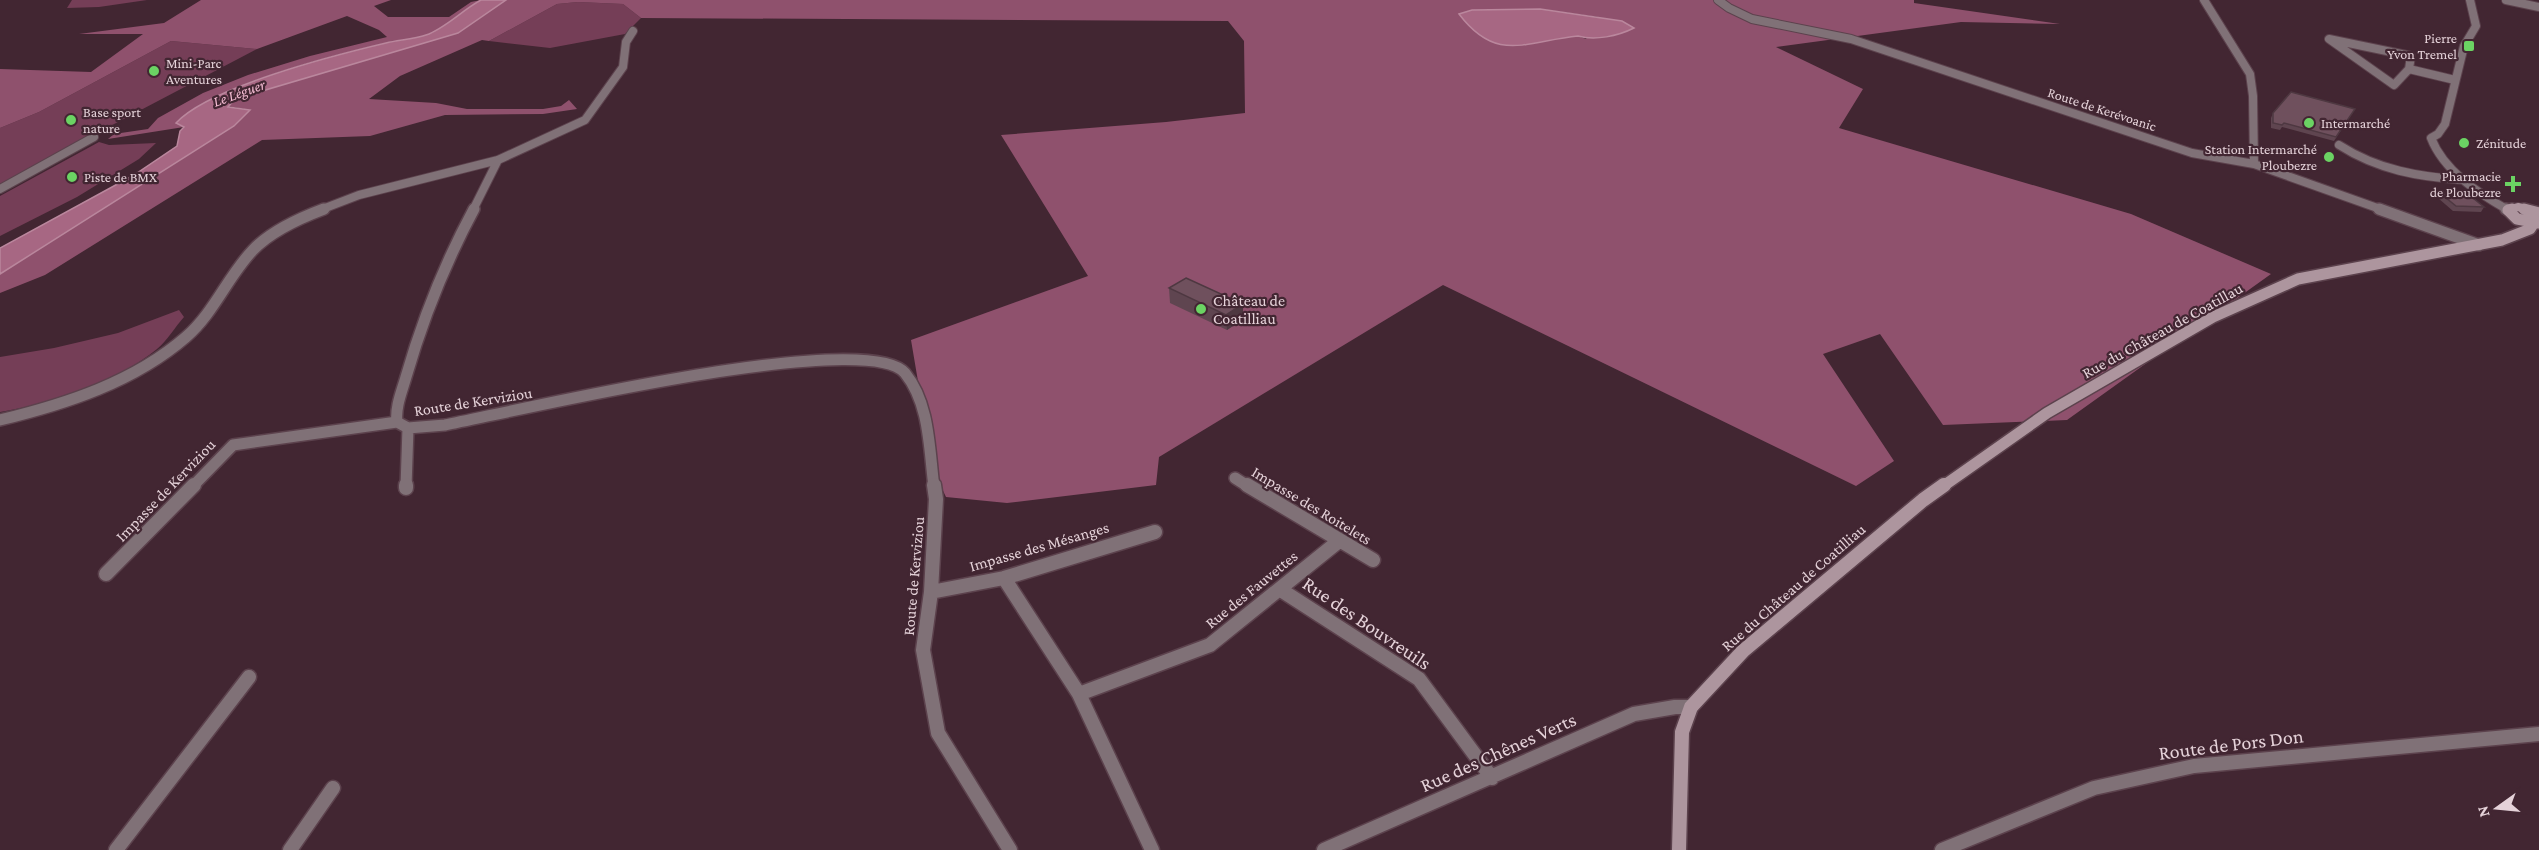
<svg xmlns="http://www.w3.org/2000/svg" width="2539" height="850" font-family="'Crimson Pro',serif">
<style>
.green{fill:#753e57}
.forest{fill:#8f516d;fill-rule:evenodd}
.water{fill:#a76783;stroke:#ba879d;stroke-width:1.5}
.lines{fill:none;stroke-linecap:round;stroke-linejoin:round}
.minor-far2-casing{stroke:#5c424d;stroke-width:10}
.minor-far1-casing{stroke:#5c424d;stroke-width:14}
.minor-casing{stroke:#5c424d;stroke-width:17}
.tertiary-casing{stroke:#5c424d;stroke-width:17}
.secondary-far2-casing{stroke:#5c424d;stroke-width:10}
.secondary-far1-casing{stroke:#5c424d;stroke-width:14}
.secondary-casing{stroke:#5c424d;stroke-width:17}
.minor-far2{stroke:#807177;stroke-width:8}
.minor-far1{stroke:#807177;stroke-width:11}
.minor{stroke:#807177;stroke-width:14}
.tertiary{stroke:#807177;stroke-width:14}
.secondary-far2{stroke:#ad959e;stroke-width:8}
.secondary-far1{stroke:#ad959e;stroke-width:11}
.secondary{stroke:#ad959e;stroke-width:14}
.wall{fill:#5f4550}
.shaded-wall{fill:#4e3841}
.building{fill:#6f505d;stroke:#4e3841;stroke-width:1.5}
.poi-dot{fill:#6bd363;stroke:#422632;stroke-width:2}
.labels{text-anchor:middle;stroke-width:4.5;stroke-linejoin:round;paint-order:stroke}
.far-poi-label{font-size:14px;fill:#e5d2d9;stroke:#422632;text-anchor:start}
.far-street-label{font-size:14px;fill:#e5d2d9;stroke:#422632}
.far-water-label{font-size:15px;font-style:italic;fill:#f6bdd4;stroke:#422632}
.poi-label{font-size:16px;fill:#e5d2d9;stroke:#422632;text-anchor:start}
.street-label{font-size:16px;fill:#e5d2d9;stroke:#422632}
.near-street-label{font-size:20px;fill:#e5d2d9;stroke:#422632}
</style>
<rect width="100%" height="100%" fill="#422632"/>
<!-- green -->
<path class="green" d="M72,0h75l-48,7 -32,1z
M578,2l45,2 18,14 -16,16 -75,14 -61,-7 68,-37z
M171,41l86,8 -257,135v-56l39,-16z
M99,142l10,3 47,-2 -17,16 -62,38 -77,39v-40z
M179,310l5,7c-9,10 -17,24 -27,32 -40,33 -106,55 -157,63v-55l54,-9 64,-15z"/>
<!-- forest -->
<path class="forest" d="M201,0h190l-17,6 14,11h61l22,-15 10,-2c-19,10 -35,28 -55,35 -12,4 -27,5 -40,8 -50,11 -178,44 -209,80l7,4 -76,12 6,-5 34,-5 10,-11 45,-25 45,-18 62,-19 77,-19 -8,-7 -32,-14 -90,33 -86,-8 -132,71 -39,16v-59l91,3 52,-38h-64l85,-11z
M506,0h1408v3l146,21 -99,-2 -185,25 87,42 -24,39 292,86 140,60 -204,146 -124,5 -63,-91 -57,20 71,107 -38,25 -413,-201 -284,172 -3,28 -149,18 -61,-6 -13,-27 -22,-130 177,-64 -87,-141 165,-13 79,-9 -1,-72 -16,-20 -587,-3 -18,-14 -45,-2 -21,2 -68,37 -7,-1 -82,36 -31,23 67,4 31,6h76l18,-3 8,-6 8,9 -34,5 -98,1 -75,21 -108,4 -217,135 -45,18v-19l234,-148 16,-16 -23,-4 8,-7 223,-66zM1540,9l58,8 -12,22 -8,-3 -12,1 -94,-27z"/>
<!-- water -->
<path class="water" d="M481,0h25l-48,33 -223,66 -7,8 22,3 -16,16 -234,148v-26l134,-73 43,-29 3,-15 4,-4 -8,-4c33,-36 159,-68 210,-80 13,-3 28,-4 40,-8 20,-7 36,-25 55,-35z
M1540,9l82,12 12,7c-16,8 -39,13 -56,8 -52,5 -81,28 -119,-22l13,-4z"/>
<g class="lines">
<defs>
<path id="minor-far2" d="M1718,0l11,8 23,11 99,20 341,114 62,11 129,46
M2204,0l46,74 3,22 1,68
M2470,0l6,26 -12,20 -19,78 -7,10 -7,4c13,33 47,55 77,72
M2506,0l33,7
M2329,39l82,17 -2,13 -15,16z
M2409,69l46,11
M2339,145c39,25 80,32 126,35
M0,189l94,-52
M320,210l39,-15 139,-35 87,-40 38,-53 3,-25 7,-11
M473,210l25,-50"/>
<path id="minor-far1" d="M474,209c-29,54 -51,109 -68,168 -4,14 -11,30 -9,45l11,6 37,-3c67,-13 422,-98 460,-52 25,31 24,76 29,114
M2379,209l100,36
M2506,209l2,1
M0,420c66,-16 134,-38 186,-83 28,-24 42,-61 67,-87 18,-19 47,-32 71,-41
M1235,478l14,9
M192,487l41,-42 164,-23
M406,487l2,-59"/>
<path id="minor" d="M934,485l2,14 -5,93 -8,58 15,83 72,117
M1247,485l126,75
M406,488v-3
M106,574l88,-89
M1004,578l75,116 73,156
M1281,590l138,89 73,99
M931,592l73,-14 151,-46
M1079,694l131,-49 129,-104
M116,850l133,-173
M290,850l43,-62
M1324,850l310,-136 41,-7h16"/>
<path id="tertiary" d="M1942,850l152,-62 100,-22 345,-32"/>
<path id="secondary-far2" d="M2508,210l10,-3 12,3"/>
<path id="secondary-far1" d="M2512,209l-4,1 9,9 22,4
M2524,209l15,4
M1942,487l105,-74 166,-96 85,-38 204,-39 28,-11 4,-6"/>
<path id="secondary" d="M1679,850l3,-118 9,-25 52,-56 180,-151 21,-15"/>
</defs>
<!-- minor-far2 casing -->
<use href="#minor-far2" class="minor-far2-casing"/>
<!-- minor-far1 casing -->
<use href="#minor-far1" class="minor-far1-casing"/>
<!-- minor casing -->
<use href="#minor" class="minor-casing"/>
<!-- tertiary casing -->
<use href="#tertiary" class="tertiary-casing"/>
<!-- secondary-far2 casing -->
<use href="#secondary-far2" class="secondary-far2-casing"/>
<!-- secondary-far1 casing -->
<use href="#secondary-far1" class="secondary-far1-casing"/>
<!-- secondary casing -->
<use href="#secondary" class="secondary-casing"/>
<!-- minor-far2 -->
<use href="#minor-far2" class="minor-far2"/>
<!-- minor-far1 -->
<use href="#minor-far1" class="minor-far1"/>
<!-- minor -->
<use href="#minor" class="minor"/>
<!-- tertiary -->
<use href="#tertiary" class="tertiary"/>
<!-- secondary-far2 -->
<use href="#secondary-far2" class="secondary-far2"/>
<!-- secondary-far1 -->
<use href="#secondary-far1" class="secondary-far1"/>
<!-- secondary -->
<use href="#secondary" class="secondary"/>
</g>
<!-- wall -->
<path class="wall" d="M2355,109l-21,32 -52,-14 -2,3 -9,-2v-10l2,-5z
M2440,193l44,14 -3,5 -28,-1 -15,-13z
M1169,288l74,31 -16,11 -57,-27z"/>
<!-- shaded-wall -->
<path class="shaded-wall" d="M1243,304v15l-16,11 -1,-15z"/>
<!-- building -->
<path class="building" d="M2291,92l64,17 -19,28 -52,-14 -2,2 -9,-2v-10z
M2440,193l28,1 16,13 -28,-1z
M1186,278l57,26 -17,11 -57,-27z"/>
<!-- markers -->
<g class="poi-dot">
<rect x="2463" y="40" width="12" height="12" rx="3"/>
<circle cx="154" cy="71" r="6"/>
<circle cx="71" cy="120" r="6"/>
<circle cx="2309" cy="123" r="6"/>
<circle cx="2464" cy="143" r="6"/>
<circle cx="2329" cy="157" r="6"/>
<circle cx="72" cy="177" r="6"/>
<path d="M2510 175h6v6h6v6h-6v6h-6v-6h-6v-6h6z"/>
<circle cx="1201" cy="309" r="6"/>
</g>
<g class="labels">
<!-- far-poi labels -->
<g class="far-poi-label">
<text x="2457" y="43" text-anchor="end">Pierre<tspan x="2457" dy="16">Yvon Tremel</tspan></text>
<text x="166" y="68">Mini-Parc<tspan x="166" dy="16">Aventures</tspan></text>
<text x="83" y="117">Base sport<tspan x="83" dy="16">nature</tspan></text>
<text x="2321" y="128">Intermarché</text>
<text x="2476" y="148">Zénitude</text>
<text x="2317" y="154" text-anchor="end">Station Intermarché<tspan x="2317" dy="16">Ploubezre</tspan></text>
<text x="2501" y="181" text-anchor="end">Pharmacie<tspan x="2501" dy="16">de Ploubezre</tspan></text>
<text x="84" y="182">Piste de BMX</text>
</g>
<!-- far-street labels -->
<g class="far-street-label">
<text transform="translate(2102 109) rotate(18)" y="5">Route de Kerévoanic</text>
</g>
<!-- far-water labels -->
<g class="far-water-label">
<text transform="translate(239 93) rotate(-20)" y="5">Le Léguer</text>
</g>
<!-- poi labels -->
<g class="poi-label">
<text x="1213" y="306">Château de<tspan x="1213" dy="18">Coatilliau</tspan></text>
</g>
<!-- street labels -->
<g class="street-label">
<text transform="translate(2162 330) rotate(-29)" y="6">Rue du Château de Coatillau</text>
<text transform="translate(473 401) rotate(-9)" y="6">Route de Kerviziou</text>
<text transform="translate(165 490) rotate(-46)" y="6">Impasse de Kerviziou</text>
<text transform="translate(1312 505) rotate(31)" y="6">Impasse des Roitelets</text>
<text transform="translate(1039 546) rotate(-16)" y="6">Impasse des Mésanges</text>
<text transform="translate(913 576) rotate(-85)" y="6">Route de Kerviziou</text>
<text transform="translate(1793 587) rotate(-41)" y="6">Rue du Château de Coatilliau</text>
<text transform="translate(1251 589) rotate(-39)" y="6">Rue des Fauvettes</text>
</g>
<!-- near-street labels -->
<g class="near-street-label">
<text transform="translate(1367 623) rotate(34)" y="7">Rue des Bouvreuils</text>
<text transform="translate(2231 744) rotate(-7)" y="7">Route de Pors Don</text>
<text transform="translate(1498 752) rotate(-24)" y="7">Rue des Chênes Verts</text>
</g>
</g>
<!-- north arrow -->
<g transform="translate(2497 808) rotate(255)" stroke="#422632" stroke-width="4.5" paint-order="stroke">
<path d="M0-4.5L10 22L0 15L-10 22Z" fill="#e5d2d9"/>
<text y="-9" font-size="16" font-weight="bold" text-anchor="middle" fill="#e5d2d9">N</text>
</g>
</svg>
